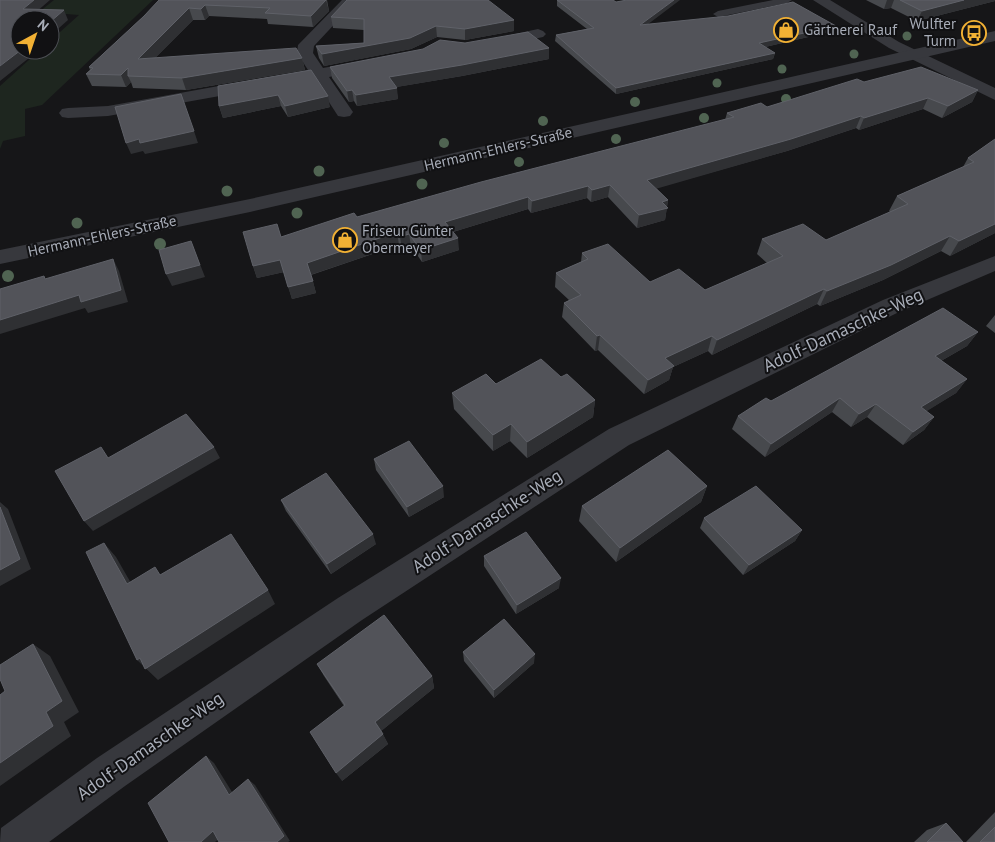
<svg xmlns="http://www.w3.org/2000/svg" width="995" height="842" font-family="'PT Sans',sans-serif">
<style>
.green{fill:#1e261f}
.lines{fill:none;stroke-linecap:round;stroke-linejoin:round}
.service{fill:#37383d;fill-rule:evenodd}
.minor{fill:#37383d;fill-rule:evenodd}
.tertiary{fill:#37383d;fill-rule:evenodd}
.tree{fill:#506452}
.wall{fill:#47494d}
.shaded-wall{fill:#2f3033}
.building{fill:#525359;stroke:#5f6168}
.labels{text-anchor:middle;stroke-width:4;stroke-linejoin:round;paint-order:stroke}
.far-poi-label{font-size:15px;fill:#a8adb8;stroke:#111113;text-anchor:start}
.far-street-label{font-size:15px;fill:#a8adb8;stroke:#111113}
.street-label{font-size:18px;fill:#a8adb8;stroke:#111113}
</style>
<rect width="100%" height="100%" fill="#161618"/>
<!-- green -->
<path class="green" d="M54,0h99l-111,105 -17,4v27l-22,5 -3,8v-63l40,-36h10v-9l29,-26 -40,-3z"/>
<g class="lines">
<!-- service -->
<path class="service" d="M773,0h19l-5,3 -69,14 -5,-3 5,-3z"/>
<!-- minor -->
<path class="minor" d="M342,0h15l-43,46 -1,7 10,15 44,-8 6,2 2,3 -2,3 -44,9 24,35 -3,4 -6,1 -6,-1 -24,-37 -206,37 -40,2 -6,-1 -3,-4 3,-4 6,-1 40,-2 200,-36 -11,-17 1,-8z
M813,0h17l69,42 96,46v12l-106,-52z
M538,29l5,2 3,3 -3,3 -47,10 -5,-2 -3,-3 3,-3z
M995,256v15l-96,41 -270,133 -267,175 -237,166 -76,56h-49l1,-14 96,-70 241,-160 271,-169 274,-129z"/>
<!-- tertiary -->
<path class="tertiary" d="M995,31v10l-745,171 -250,52v-14l250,-51z"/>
</g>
<!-- trees -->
<g class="tree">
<circle cx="907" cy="36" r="4.5"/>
<circle cx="854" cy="54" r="4.5"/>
<circle cx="782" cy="69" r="4.5"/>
<circle cx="717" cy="83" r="4.5"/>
<circle cx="786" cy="99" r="5"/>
<circle cx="635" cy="102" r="5"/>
<circle cx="704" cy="118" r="5"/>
<circle cx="543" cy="121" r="5"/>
<circle cx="616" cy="139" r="5"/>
<circle cx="444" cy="143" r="5"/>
<circle cx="519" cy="162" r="5"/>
<circle cx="319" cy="171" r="5.5"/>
<circle cx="422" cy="184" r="5.5"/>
<circle cx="227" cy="191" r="5.5"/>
<circle cx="297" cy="213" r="5.5"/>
<circle cx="77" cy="223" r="5.5"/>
<circle cx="160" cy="244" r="6"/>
<circle cx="8" cy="276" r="6"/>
</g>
<!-- wall -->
<path class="wall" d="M159,0h168l2,11 -16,16 -45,-3 -1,-5 -58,-3 -4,4h-12l-38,38h147l3,12 -119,20 -53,-2 -2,-6 -5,5 -34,-1 -6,-12 4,-4 -1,-3 55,-51z
M557,0l59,2 32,22 186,7 -69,16 10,6 -2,6 -157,35 -61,-53 1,-6 31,-6 -30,-23z
M866,0h129v1l-78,20 -26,-13 -7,1z
M331,17l183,3v11l-49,9 -28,-3 -26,12 -87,17 -5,-8 -3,-12 48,-3v-13l-31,-2z
M465,43l84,5v11l-87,17 -66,11 2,12 -41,7 -3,-5 -5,1 -17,-24 -2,-11z
M311,70l19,37 -42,10 -7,-11 -58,12 -4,-12z
M864,82l114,8 -6,12 -30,16 -19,-9 -64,21 -3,-2 -69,23 -131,37 12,12 -3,20 -28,8 -29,-31 -17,5 -4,-4 -56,15 -3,-4 -75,23 6,18 -37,12 -11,-16 -9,3 -3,-4 -88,30 5,18 -24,6 -8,-27 -27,6 -4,-12 28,-29 444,-117 2,-7 40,-6z
M995,139v94l-45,23 -9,-5 -58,29 -63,26 -3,-2 -105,51 -4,-4 -35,16 -4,13 -25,14 -46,-44 -3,1 -33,-34 2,-14 5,-3 -14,-13 1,-14 25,-11 1,-9 68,29 55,8 62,-27 -10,-9 5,-15 64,1 64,-28 -1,-1 8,-15 66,-29 5,-9z
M995,315v18l-9,-7z
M978,332l-11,14 -26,15 26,18 -11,14 -30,18 8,6 -10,13 -21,15 -36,-28 -16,10 -19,-15 -67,45 -33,-28 6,-13 33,-15z
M561,377l34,23 -2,17 -66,41 -17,-17 -17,10 -39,-42 -2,-16 44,-9z
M374,459l70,38 -35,20 -33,-47z
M707,486l-6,16 -85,60 -37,-41 3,-15z
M281,500l95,44 -45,30 -45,-63z
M704,518l98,12 -7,11 -52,34 -43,-47z
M484,556l75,32 -43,26 -32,-48z
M463,652l71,11 -40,35 -30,-37z
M317,664l115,12 2,12 -53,43 7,13 -46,37 2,-75 -20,-30z
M995,812v30h-29z
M946,823l17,19h-49l13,-12z"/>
<!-- shaded-wall -->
<path class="shaded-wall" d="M34,0h16l-22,19 -5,-10z
M326,0l3,11 -16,16 -2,-11z
M674,0h6l-41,31 1,-6z
M887,0h7l-3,8 -7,1z
M964,0h31v1l-78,20 5,-10z
M205,5l4,11 -4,4 -4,-11z
M189,8l4,12 -51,51 -4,-12z
M64,10l4,10 -18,16v-14z
M514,20v11l-49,9v-11z
M436,26l1,11 -26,12 -87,17 -2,-12z
M836,26l-2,5 -77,18 2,-6z
M549,48v11l-87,17 -71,12 -2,-11z
M21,50h18l-39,31v-15z
M775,53l-2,6 -157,35v-6z
M302,58l3,12 -119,20 -4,-12z
M128,68v8l3,6 -5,5 -5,-12z
M397,88l1,11 -41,7 -1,-11z
M352,90l2,11 -5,1 -2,-11z
M978,90l-6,12 -30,16 6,-12z
M278,95l3,11 -58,12 -4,-12z
M328,96l2,11 -42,10 -3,-11z
M928,98l-5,11 -64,21 5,-12z
M861,116l-5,12 -69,23 -142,41 2,-12z
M194,131l4,12 -53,11 -2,-3 -12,3 -5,-11 13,-4z
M610,185l-2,12 -17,5 1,-12z
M588,186l-1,12 -56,15 1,-12z
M528,197v12l-82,25 -1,-12z
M668,200l-3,20 -28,8 2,-13 23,-13z
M995,224v9l-45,23 9,-15z
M397,232l2,13 -89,30 -3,-12z
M409,234l2,12 -9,3 -2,-12z
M950,236l-9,15 -58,29 -63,26 7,-15z
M458,238l1,12 -37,12 -1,-12z
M191,241l14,36 -33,9 -6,-12z
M113,259l6,12 9,31 -40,11 -3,-5 -85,26v-14z
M280,260l4,12 -27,6 -4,-12z
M313,281l3,12 -24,6 -4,-12z
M824,289l-7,15 -105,51 5,-15z
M978,332l-11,14 -42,24 10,-14z
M600,335l-2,15 -3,1 2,-15z
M712,336l-4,15 -35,16 -4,13 -25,14 4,-14 17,-22z
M967,379l-11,14 -45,28 10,-14z
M840,398l-8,14 -67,45 6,-13z
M595,400l-2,17 -66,41v-16z
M876,404l-9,13 -16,10 8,-13z
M934,417l-10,13 -21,15 10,-13z
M511,424l-1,17 -17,10v-16z
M214,447l6,11 -127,73 -9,-10z
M443,486l1,11 -35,20 -2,-10z
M707,486l-6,16 -85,60 4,-14z
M0,502l8,7 23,60 -31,17z
M802,530l-7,11 -52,34 6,-10z
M373,534l3,10 -45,30 -4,-10z
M104,543l12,14 23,40 -12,-13z
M561,578l-2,10 -43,26 1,-9z
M268,590l7,14 -117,76 -21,-20z
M33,644l17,12 29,56 -15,10 7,14 -71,50v-23l46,-51z
M535,654l-1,9 -40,35v-8z
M432,676l2,12 -54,44 -5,-10z
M383,734l5,10 -46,37 -6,-8z
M206,756l8,7 23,37 -8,-5z
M248,779l7,6 35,56 -2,1h-11z
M213,831l9,5 -7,6h-14z"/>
<!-- building -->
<path class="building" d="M0,0h34l-11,9 41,1 -14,12v-2h-30v30h1l-21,16z
M159,0h167l-15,16 -46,-3 5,-5 -65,-3 -4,4 -12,-1 -51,51 158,-11 6,10 -120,20 -54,-2v-8l-7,7 -35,-1 7,-6 -4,-1 55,-51z
M347,0h141l26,20 -49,9 -29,-3 -26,12 -88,16 -6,-8 48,-3v-24l-33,-2z
M557,0h56l3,2 11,-2h47l-34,25 88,-9 65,-14 43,24 -77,17 16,10 -159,35 -60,-53 38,-7z
M900,0h64l-42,11z
M528,32l21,16 -87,17 -73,12 8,11 -41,7 -4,-5 -5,1 -17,-24 93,-18 17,-9 25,3z
M921,67l57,23 -30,16 -20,-8 -64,20 -3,-2 -70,23 -144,41 21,20 -6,2 6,6 -29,7 -29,-30 -18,5 -4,-4 -56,15 -4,-4 -83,25 13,16 -37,12 -12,-16 -9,3 -3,-5 -90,31 6,18 -25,6 -8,-27 -27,6 -10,-34 34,-8 4,13 73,-24 3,4 124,-35 253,-65 -7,-4 34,-10 6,4 90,-28 7,3z
M311,70l17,26 -43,10 -7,-11 -59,11 -1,-20z
M181,94l13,37 -54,12 -1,-4 -13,4 -11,-36z
M995,139v85l-36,17 -9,-5 -59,29 -64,26 -3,-2 -107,51 -5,-4 -47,22 9,8 -26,14 -48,-45 -3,1 -33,-33 17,-8 -25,-22 32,-14 -6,-6 26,-9 42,38 29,-13 26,21 78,-34 -21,-17 41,-15 23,16 82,-36 -11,-8 77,-34 -6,-4z
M191,241l9,24 -34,9 -7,-24z
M113,259l8,31 -40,12 -2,-7 -79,25v-31l44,-13 1,3z
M943,308l35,24 -43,24 32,23 -46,28 13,10 -21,15 -37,-28 -17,10 -19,-16 -69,46 -33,-28 28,-18 5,3z
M541,359l20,18 6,-3 28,26 -68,42 -16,-18 -18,11 -41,-42 34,-19 10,10z
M186,414l28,33 -130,74 -29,-50 46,-24 7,11z
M409,441l34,45 -36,21 -33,-48z
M668,450l39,36 -87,62 -38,-42z
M326,473l47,61 -46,30 -46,-64z
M756,486l46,44 -53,35 -45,-47z
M0,507l20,52 -20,11z
M526,532l35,46 -44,27 -33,-49z
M231,534l37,56 -123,79 -5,-11 -3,2 -51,-108 18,-9 23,41 28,-17 5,8z
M384,615l48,61 -57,46 8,12 -47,39 -26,-41 35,-27 -28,-41z
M504,619l31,35 -41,36 -31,-38z
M33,644l29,57 -16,11 7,14 -53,37v-68l5,-4 -5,-12v-14z
M206,756l23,39 19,-16 36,57 -7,6h-58l-6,-11 -12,11h-32l-21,-39z
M946,823l17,19h-36z
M995,827v15h-15z"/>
<!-- icons -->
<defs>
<symbol id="shop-ring" viewBox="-11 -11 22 22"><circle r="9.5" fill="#111113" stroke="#f2b134" stroke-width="1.5"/><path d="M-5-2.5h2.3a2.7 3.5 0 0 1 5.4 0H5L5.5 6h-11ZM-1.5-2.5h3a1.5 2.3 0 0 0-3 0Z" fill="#f2b134"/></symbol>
<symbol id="bus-ring" viewBox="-11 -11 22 22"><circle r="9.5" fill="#111113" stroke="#f2b134" stroke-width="1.5"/><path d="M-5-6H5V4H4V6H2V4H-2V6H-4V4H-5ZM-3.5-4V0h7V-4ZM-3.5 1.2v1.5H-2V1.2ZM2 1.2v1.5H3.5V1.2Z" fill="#f2b134"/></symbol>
</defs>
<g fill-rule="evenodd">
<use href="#shop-ring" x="772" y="16" width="28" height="28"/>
<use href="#bus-ring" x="960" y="19" width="28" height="28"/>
<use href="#shop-ring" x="331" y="226" width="28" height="28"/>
</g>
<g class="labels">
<!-- far-poi labels -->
<g class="far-poi-label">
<text x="956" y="29" text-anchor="end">Wulfter<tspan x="956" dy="17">Turm</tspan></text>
<text x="804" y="35">Gärtnerei Rauf</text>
<text x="362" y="236">Friseur Günter<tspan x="362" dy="17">Obermeyer</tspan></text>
</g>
<!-- far-street labels -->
<g class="far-street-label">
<text transform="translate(498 149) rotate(-13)" y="5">Hermann-Ehlers-Straße</text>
<text transform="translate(102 236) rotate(-12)" y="5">Hermann-Ehlers-Straße</text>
</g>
<!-- street labels -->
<g class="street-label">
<text transform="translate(843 330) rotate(-25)" y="6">Adolf-Damaschke-Weg</text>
<text transform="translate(487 521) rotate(-33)" y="6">Adolf-Damaschke-Weg</text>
<text transform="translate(150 746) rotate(-35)" y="6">Adolf-Damaschke-Weg</text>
</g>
</g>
<!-- north arrow -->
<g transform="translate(35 35) rotate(40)"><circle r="24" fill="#111113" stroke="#4d4f55"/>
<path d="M0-4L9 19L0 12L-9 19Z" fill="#f2b134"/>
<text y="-8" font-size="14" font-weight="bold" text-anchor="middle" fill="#a8adb8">N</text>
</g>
</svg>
